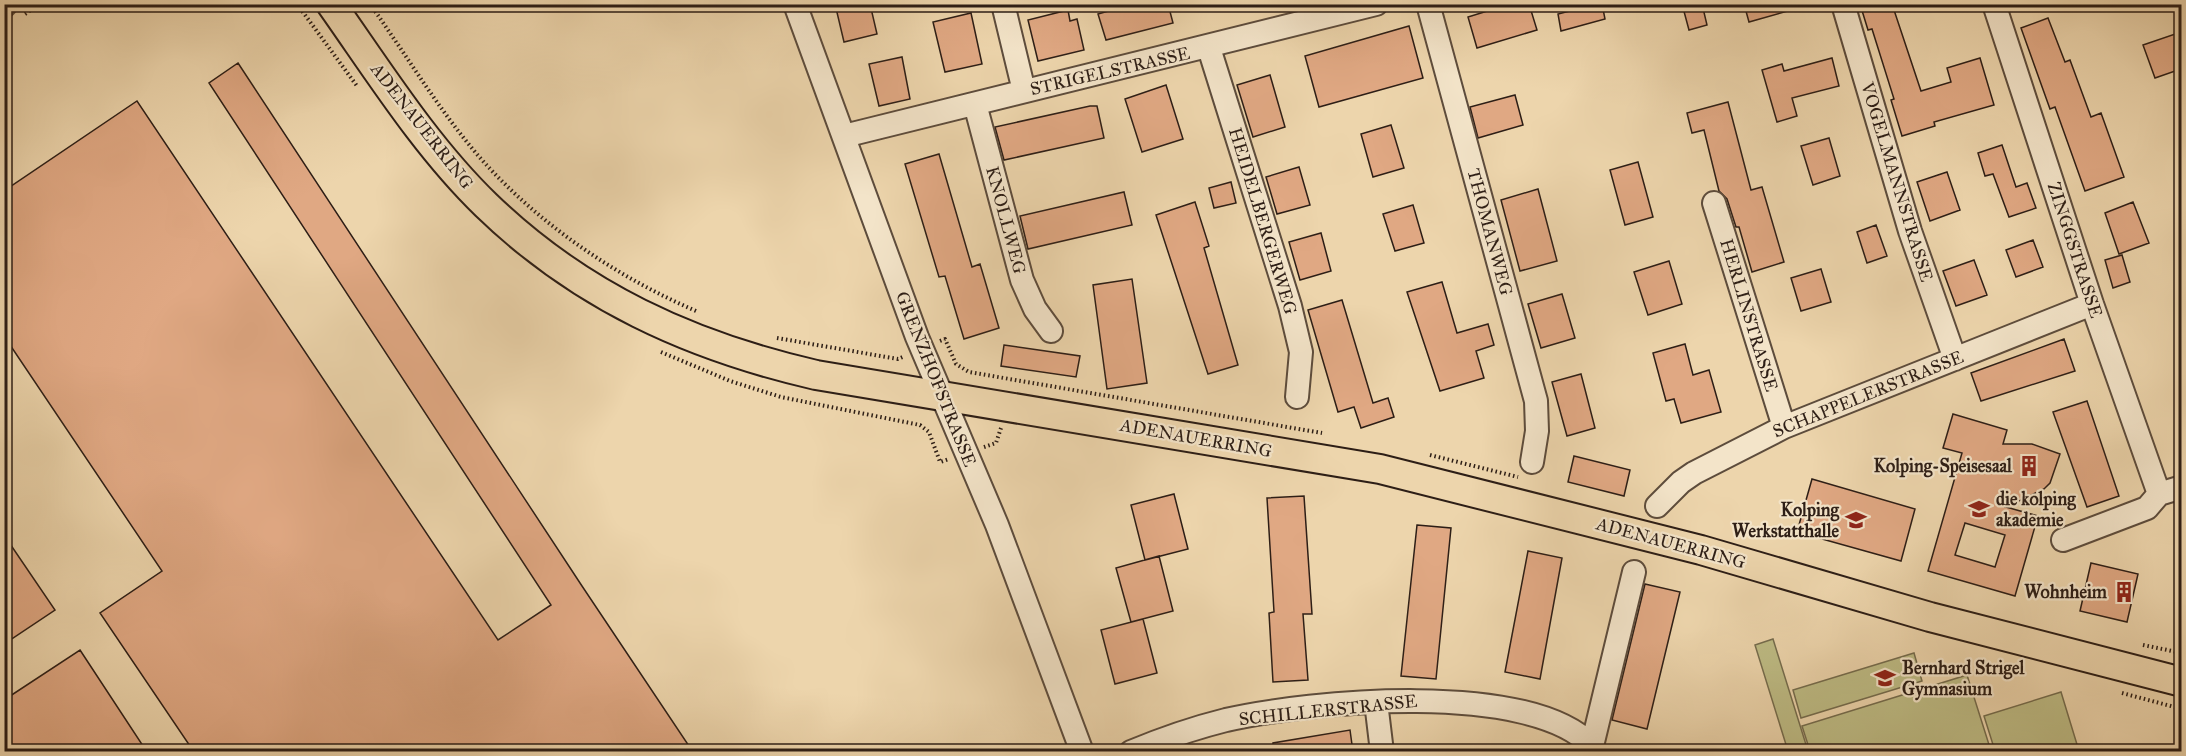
<svg xmlns="http://www.w3.org/2000/svg" width="2186" height="756" font-family="'IM FELL Great Primer',serif">
<style>
.green{fill:#bebc85;stroke:#766d4e;stroke-width:1.5}
.building{fill:#e0a883;stroke:#2d1e16;stroke-width:1.5;fill-rule:evenodd}
.lines{fill:none;stroke-linecap:round;stroke-linejoin:round}
.minor-casing{stroke:#5d4c3c;stroke-width:26}
.major-casing{stroke:#2d1e16;stroke-width:32}
.path{stroke:#2d1e16;stroke-width:4;stroke-dasharray:1.5 3;stroke-linecap:butt}
.minor{stroke:#f3e4c9;stroke-width:22}
.major{stroke:#edd5ac;stroke-width:28}
.labels{text-anchor:middle;stroke-width:4.5;stroke-linejoin:round;paint-order:stroke}
.street-label{font-size:18px;fill:#2d1e16;stroke:#f3e4c9}
.poi-label{font-size:18px;font-weight:bold;fill:#2d1e16;stroke:#f3e4c9;text-anchor:end}
</style>
<rect width="100%" height="100%" fill="#edd5ac"/>
<filter id="stains"><feTurbulence type="fractalNoise" baseFrequency=".00333" numOctaves="4"/><feColorMatrix values="0 0 0 0 .2 0 0 0 0 .09 0 0 0 0 .02 0 0 0 .5 -.17"/></filter>
<radialGradient id="worn" r=".72"><stop offset=".6" stop-color="#630" stop-opacity="0"/><stop offset="1" stop-color="#630" stop-opacity=".3"/></radialGradient>
<!-- green -->
<path class="green" d="M1773,639l35,112h-20l-33,-106z
M1914,653l8,28 -121,37 -8,-28z
M1967,675l24,76h-181l-8,-25z
M2061,692l18,59h-84l-11,-35z"/>
<!-- building -->
<path class="building" d="M835,4h35l7,30 -33,8z
M1133,4h35l5,19 -67,17 -8,-26z
M1510,4h19l8,26 -60,18 -9,-31z
M1569,4h33l3,15 -44,12 -3,-17 12,-3z
M1682,4h20l5,21 -18,5z
M1744,4h51v5l-46,13z
M1860,4h32l29,87 30,-9 -4,-14 33,-10 14,47 -60,17 1,4 -33,10 -11,-36 3,-1 -22,-70 -4,1z
M1068,10l2,11 7,-2 7,31 -46,11 -10,-41z
M971,13l11,51 -37,8 -12,-50z
M2048,18l17,44 5,-2 21,57 10,-4 23,64 -39,14 -30,-84 -5,2 -29,-81z
M1409,26l14,52 -104,29 -14,-51z
M2181,32v37l-26,9 -12,-33z
M902,57l8,42 -31,7 -10,-42z
M1832,58l7,28 -47,12 5,18 -20,6 -15,-52 20,-6 2,7z
M238,63l344,523 111,166h-499l-94,-139 62,-42 -158,-235v-145l133,-90 361,539 53,-35 -342,-522z
M1270,75l15,52 -32,10 -16,-52z
M1166,85l17,54 -41,13 -17,-53z
M1515,95l8,30 -45,13 -8,-31z
M1728,102l23,88 11,-3 22,75 -32,10 -13,-45h-3l-9,-28 -8,-8 -15,-61 -12,3 -5,-20z
M1090,106h7l7,32 -100,22 -9,-33z
M1391,125l13,43 -31,9 -12,-43z
M1829,138l11,38 -27,9 -12,-39z
M2002,145l14,42 11,-4 9,25 -27,9 -16,-43 -8,2 -7,-23z
M939,154l33,113 8,-3 19,64 -35,11 -19,-63 -6,1 -34,-113z
M1638,162l15,55 -28,8 -15,-55z
M1299,167l11,38 -33,9 -11,-37z
M1947,172l13,38 -30,11 -13,-39z
M1231,182l5,21 -22,5 -5,-20z
M1538,189l19,72 -37,10 -19,-71z
M1124,192l8,33 -104,24 -8,-33z
M1195,202l14,44 -5,2 34,117 -30,9 -52,-159z
M2133,202l16,41 -30,11 -14,-41z
M1413,205l11,38 -29,8 -12,-37z
M1876,225l11,31 -20,7 -10,-31z
M1321,233l10,38 -31,9 -11,-38z
M2033,240l10,27 -27,10 -10,-27z
M2122,255l8,27 -17,6 -8,-28z
M1974,260l13,35 -31,11 -13,-35z
M1669,261l13,43 -34,11 -14,-43z
M1821,269l10,33 -30,9 -10,-33z
M1132,279l15,104 -40,6 -14,-104z
M1442,282l15,51 31,-9 6,21 -18,6 8,27 -44,13 -33,-99z
M1562,294l13,44 -34,10 -13,-44z
M1342,300l31,103 15,-5 6,19 -33,11 -7,-21 -16,5 -30,-102z
M2064,339l11,32 -94,30 -10,-28z
M1685,344l8,31 16,-5 12,42 -40,11 -7,-24 -8,2 -13,-48z
M1004,345l76,11 -4,21 -75,-11z
M1581,374l14,54 -28,8 -15,-54z
M2087,401l32,95 -32,11 -34,-95z
M1953,414l54,16 -4,14h29l28,10 -10,29 -6,6 -38,18 32,9 -23,80 -87,-25 34,-118 -19,-5zM1965,523l40,12 -10,32 -40,-12z
M1574,456l56,14 -6,26 -56,-14z
M1812,479l103,30 -14,52 -104,-29z
M1174,494l14,55 -43,11 -14,-55z
M1304,496l8,118h-9l5,66 -35,2 -4,-69 5,-1 -7,-114z
M1417,525l34,3 -15,151 -35,-3z
M4,535l51,75 -51,34z
M1528,551l34,7 -22,121 -35,-7z
M1159,556l14,55 -42,11 -15,-54z
M2091,563l47,11 -11,48 -47,-11z
M1645,584l35,8 -33,137 -35,-9z
M1143,619l14,54 -42,11 -14,-54z
M80,650l67,102h-143v-52z
M1350,730l3,22h-80v-9z"/>
<g class="lines">
<defs>
<path id="minor" d="M795,4l122,333 80,188 85,227
M1003,4l21,87
M1428,4l108,397 1,30 -5,31
M1843,4l67,227 45,128
M1994,4l98,300 67,190
M4,6l2,-2
M1209,48l81,258 11,46 -4,45
M975,104l47,176 13,29 16,22
M844,136l532,-132
M1714,203l70,224
M1657,506l24,-24 13,-9 90,-46 308,-123
M2063,540l84,-32 12,-14 23,-7
M1376,702l6,50
M1592,746l42,-174
M1131,752c31,-13 63,-24 95,-32 84,-19 303,-40 366,26"/>
<path id="major" d="M331,4c48,68 95,143 155,201 94,91 204,141 330,170l564,94 321,81 229,67 252,65"/>
</defs>
<!-- minor casing -->
<use href="#minor" class="minor-casing"/>
<!-- major casing -->
<use href="#major" class="major-casing"/>
<!-- path -->
<path class="path" d="M297,4l60,82
M370,4c37,52 70,108 112,156 58,65 135,117 214,151
M25,14l14,-10
M777,338l121,21 7,-3
M940,341l5,-2 11,25 13,8 353,61
M661,352l69,29 51,16 139,28 9,7 11,30 9,-3
M984,447l12,-4 5,-15
M1430,455l88,22
M2143,645l39,8
M2122,693l60,16"/>
<!-- minor -->
<use href="#minor" class="minor"/>
<!-- major -->
<use href="#major" class="major"/>
</g>
<!-- icons -->
<defs>
<symbol id="building-bare" viewBox="-9 -9 18 18"><path d="M-4-6H4V6H1V3H-1V6H-4ZM-2.5-4.3h1.7v1.8h-1.7ZM.8-4.3h1.7v1.8H.8ZM-2.5-1h1.7V.8h-1.7ZM.8-1h1.7V.8H.8Z" fill="#8f2418" stroke="#f3e4c9" stroke-width="2.5" paint-order="stroke"/></symbol>
<symbol id="school-bare" viewBox="-9 -9 18 18"><path d="M0-5L7-2L0 1L-7-2ZM-4 1L0 2.5L4 1V4Q0 6-4 4Z" fill="#8f2418" stroke="#f3e4c9" stroke-width="2.5" paint-order="stroke"/></symbol>
</defs>
<g fill-rule="evenodd">
<use href="#building-bare" x="2014" y="451" width="30" height="30"/>
<use href="#school-bare" x="1964" y="494" width="30" height="30"/>
<use href="#school-bare" x="1841" y="505" width="30" height="30"/>
<use href="#building-bare" x="2109" y="577" width="30" height="30"/>
<use href="#school-bare" x="1870" y="663" width="30" height="30"/>
</g>
<g class="labels">
<!-- street labels -->
<g class="street-label">
<text transform="translate(1110 71) rotate(-13)" y="6">STRIGELSTRASSE</text>
<text transform="translate(422 126) rotate(52)" y="6">ADENAUERRING</text>
<text transform="translate(1897 182) rotate(73)" y="6">VOGELMANNSTRASSE</text>
<text transform="translate(1006 220) rotate(75)" y="6">KNOLLWEG</text>
<text transform="translate(1263 221) rotate(73)" y="6">HEIDELBERGERWEG</text>
<text transform="translate(1490 232) rotate(75)" y="6">THOMANWEG</text>
<text transform="translate(2075 250) rotate(72)" y="6">ZINGGSTRASSE</text>
<text transform="translate(1749 315) rotate(73)" y="6">HERLINSTRASSE</text>
<text transform="translate(936 379) rotate(68)" y="6">GRENZHOFSTRASSE</text>
<text transform="translate(1868 394) rotate(-22)" y="6">SCHAPPELERSTRASSE</text>
<text transform="translate(1196 438) rotate(10)" y="6">ADENAUERRING</text>
<text transform="translate(1671 543) rotate(15)" y="6">ADENAUERRING</text>
<text transform="translate(1328 710) rotate(-6)" y="6">SCHILLERSTRASSE</text>
</g>
<!-- poi labels -->
<g class="poi-label">
<text x="2012" y="472">Kolping-Speisesaal</text>
<text x="1996" y="505" text-anchor="start">die kolping<tspan x="1996" dy="21">akademie</tspan></text>
<text x="1839" y="516">Kolping<tspan x="1839" dy="21">Werkstatthalle</tspan></text>
<text x="2107" y="598">Wohnheim</text>
<text x="1902" y="674" text-anchor="start">Bernhard Strigel<tspan x="1902" dy="21">Gymnasium</tspan></text>
</g>
</g>
<!-- margin -->
<rect width="2186" height="756" fill="none" stroke="#edd5ac" stroke-width="24"/>
<rect x="6" y="6" width="2174" height="744" fill="none" stroke="#2d1e16" stroke-width="3"/>
<rect x="12" y="12" width="2162" height="732" fill="none" stroke="#2d1e16" stroke-width="1.5"/>
<rect width="100%" height="100%" filter="url(#stains)"/>
<rect width="100%" height="100%" fill="url(#worn)"/>
</svg>
